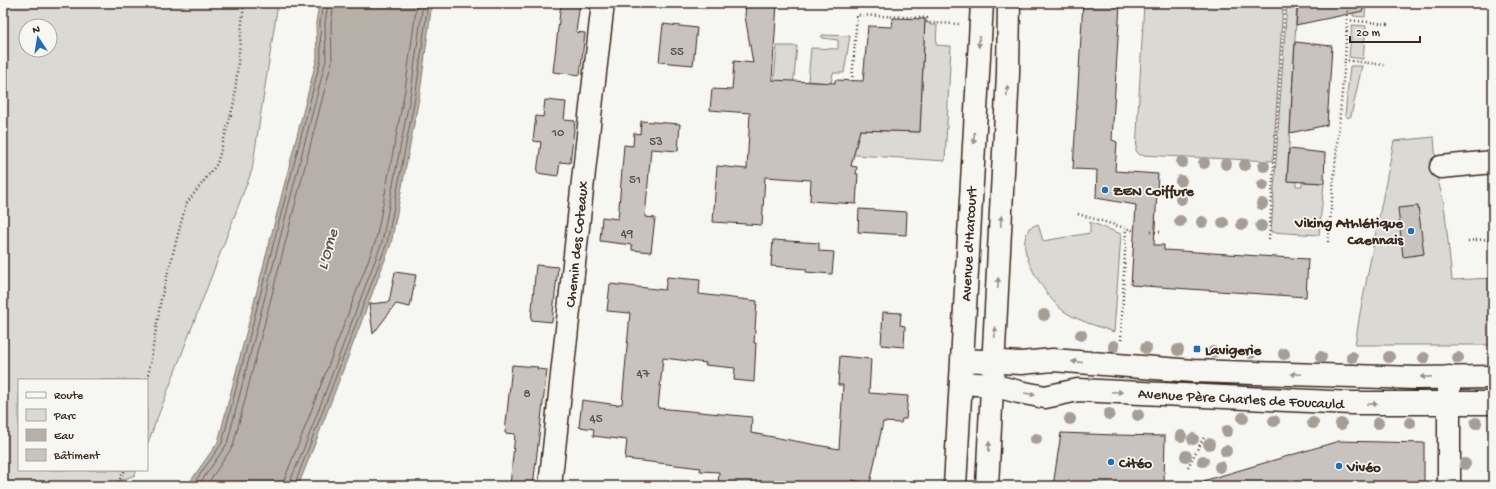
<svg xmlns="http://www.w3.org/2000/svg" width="1496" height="489" font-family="'Gochi Hand',sans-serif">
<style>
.green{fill:#dad9d3;stroke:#8a8278;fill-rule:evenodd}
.water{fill:#b6b0a9;stroke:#857a71}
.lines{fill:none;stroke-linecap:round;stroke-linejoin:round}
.shore{stroke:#6c6056;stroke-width:1}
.building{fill:#c8c3be;stroke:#3b2a1e}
.street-casing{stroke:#3b2a1e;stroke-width:25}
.secondary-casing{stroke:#3b2a1e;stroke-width:25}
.path{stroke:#3b2a1e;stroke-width:2.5;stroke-dasharray:1 3;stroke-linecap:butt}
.street{stroke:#f6f6f2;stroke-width:22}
.secondary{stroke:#f6f6f2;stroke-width:22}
.tree{fill:#a59e96}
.oneway{fill:#989088}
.poi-dot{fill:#1f6fb2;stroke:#f6f6f2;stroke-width:1.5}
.labels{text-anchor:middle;stroke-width:3.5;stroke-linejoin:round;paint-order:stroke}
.number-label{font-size:13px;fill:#5e5046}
.poi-label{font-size:15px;font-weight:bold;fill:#3b2a1e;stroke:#f6f6f2;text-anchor:start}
.street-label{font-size:15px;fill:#3b2a1e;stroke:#f6f6f2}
.water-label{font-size:16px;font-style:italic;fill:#605248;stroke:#f6f6f2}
</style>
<rect width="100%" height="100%" fill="#f6f6f2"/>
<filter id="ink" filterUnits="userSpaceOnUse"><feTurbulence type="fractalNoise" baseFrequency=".025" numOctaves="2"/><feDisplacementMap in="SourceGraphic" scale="8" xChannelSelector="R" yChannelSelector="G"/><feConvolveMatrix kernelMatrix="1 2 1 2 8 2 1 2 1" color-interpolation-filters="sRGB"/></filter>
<g filter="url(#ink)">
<!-- green -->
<path class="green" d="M3,3h275l-26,167 -105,275v-65h-128v90h118l-2,5 -28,11h-104zM26,26h24v24h-24z
M1144,3h139l-10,158 -133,-6 -4,-4z
M1287,3h10l-10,178h9v5h6v-4l22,1 -5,52 -48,-3z
M1354,3h12l-1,14 -12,-1z
M925,19l5,6h7l-1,20 15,1 -6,115 -177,-12 9,-103h20l-8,84 69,7 2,-7 60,2z
M1352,25l14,1 -3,33 -14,-2z
M822,35l28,1 -6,37h-11l-2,10 -23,-2 3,-33 27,1v-9l-16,-2z
M1350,66h12l-11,50 -3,2 -3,-3z
M1434,137l3,40 7,26 8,77 41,-2v67h-138l5,-32 34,-172z
M1090,222l31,12 -7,98c-14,-5 -42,-13 -53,-23 -14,-12 -40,-51 -36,-69 0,-4 3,-8 4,-12l9,-4 5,17 47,-8z"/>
<!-- water -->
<path class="water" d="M319,3h113l-12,90 -29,151 -75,197 -18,45h-111l31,-44 99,-384 -1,-35z"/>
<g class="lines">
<!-- shore -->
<path class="shore" d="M192,486l30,-43 99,-384 -1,-36 3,-20
M198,486l29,-42 99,-384 -1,-37 3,-20
M206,486l27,-40 99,-385 -1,-37 3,-21
M283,486l1,-6 18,-45 74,-195 29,-150 12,-87
M289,486l1,-4 18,-44 74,-196 29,-151 12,-88
M294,486l93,-243 29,-151 12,-89"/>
</g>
<!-- building -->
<path class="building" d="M561,3h19l-4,29 9,1 -5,42 -27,-3z
M746,3h31l-5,77 63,3v-3l28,1 5,-55 24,1 1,-9 32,1 -5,113 -60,-2 -9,36 6,1 -1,7h2l-2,30 -46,-3 1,-21 -46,-3 -3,48 -49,-3 4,-56 30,3 3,-56 -40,-3 2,-21 20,1 2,-29 19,2 -8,-47z
M1083,3l37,1 -8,136 5,2 -2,29 43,3 -4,71h10v5l144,9 -2,38 -175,-12 5,-80 -40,-7 1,-28 -24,-1z
M1298,3h64l1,8 -67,14z
M663,24l34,4 -4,37 -34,-3z
M1295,42l37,4 -5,79 -37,8z
M545,100l21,2 -2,18 11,1 -5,42 -10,-1 -2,14 -21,-3 4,-31 -8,-1 3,-25 7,1z
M641,121l39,3 -2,27 -27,-2 -6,68 10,1 -4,34 -19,-2v-5l-32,-4 2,-24 16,2 6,-74 9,1 1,-13 6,1z
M1289,149l36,4 -1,30 -37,-2z
M1418,206l6,48 -21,3 -5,-49z
M859,209l48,3 -1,23 -48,-3z
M773,240l46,3v8l15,1 -2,22 -26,-2v-3l-35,-3z
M536,265l22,2 -6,55 -21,-2z
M395,272l21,3 -6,32 -14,-3 -23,30 -4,-30 20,-2z
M667,277l33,3 -1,14 58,7 -3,42h2l-2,39 -20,-2 1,-12 -30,-3 1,-2 -43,-5 -5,50 94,9 -1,16 88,16 4,-64h-5l2,-29 31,3 -2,34 39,3 -2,23h-4l-1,4 -18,-1 -13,62 -18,-4v6h-134l1,-14 -19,-1 1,-3 -76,-9 2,-19 -34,-4 1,-7 -15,-2 3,-27 36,5v-1h4l8,-91 -23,-2 3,-27 55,6z
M883,312l18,1 -1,12 5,1 -1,21 -23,-2z
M512,365l26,2 -1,2 10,1 -14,116h-23l5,-52 -10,-1z
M1061,433l54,2 50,1 -1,50h-111z
M1339,441l85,2v43h-221v-5z"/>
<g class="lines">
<defs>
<path id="street" d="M1441,167l52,-5
M1449,486v-109"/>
<path id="secondary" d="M962,360l59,3 32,-3 140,11 223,7 77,-1
M961,383l31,2 27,7 26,5 33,-7 274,13h141
M550,486l40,-370 13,-113
M955,486l27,-483
M987,486l21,-412 1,-71"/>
</defs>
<!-- street casing -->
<use href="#street" class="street-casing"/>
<!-- secondary casing -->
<use href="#secondary" class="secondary-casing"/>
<!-- path -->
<path class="path" d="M1348,3l-3,57 39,5
M1347,20l42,4
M852,81l5,-66 70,3v5l32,1
M1078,214l57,17
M1151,232h12
M1269,239l16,-236
M1468,241l18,-2 7,3
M1328,242l17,-182
M1121,340l5,-112
M147,383l14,-84 25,-95 31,-40 17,-61 10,-100
M1188,467l16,-30
M116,486l9,-16"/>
<!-- street -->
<use href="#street" class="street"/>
<!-- secondary -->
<use href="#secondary" class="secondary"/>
</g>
<!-- trees -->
<g class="tree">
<circle cx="1182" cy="162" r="6"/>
<circle cx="1204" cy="163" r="6"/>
<circle cx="1226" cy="164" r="6"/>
<circle cx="1245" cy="165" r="6"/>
<circle cx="1264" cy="166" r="6"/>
<circle cx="1181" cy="181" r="6"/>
<circle cx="1263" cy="185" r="6"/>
<circle cx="1181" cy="199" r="6"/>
<circle cx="1262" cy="204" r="6"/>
<circle cx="1180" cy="221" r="6"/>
<circle cx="1202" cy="222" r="6"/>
<circle cx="1223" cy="223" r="6"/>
<circle cx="1242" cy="224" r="6"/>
<circle cx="1261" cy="226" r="6"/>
<circle cx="1044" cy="315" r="6"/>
<circle cx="1081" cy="335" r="6"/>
<circle cx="1114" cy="346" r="6"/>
<circle cx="1146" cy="348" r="6"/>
<circle cx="1178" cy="350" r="6"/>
<circle cx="1213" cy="352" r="6"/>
<circle cx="1251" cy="353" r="6"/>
<circle cx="1284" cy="354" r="6"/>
<circle cx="1321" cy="357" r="6"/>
<circle cx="1352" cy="357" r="6"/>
<circle cx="1389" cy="357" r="6"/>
<circle cx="1424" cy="358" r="6"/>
<circle cx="1458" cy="358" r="6"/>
<circle cx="1109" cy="414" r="6"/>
<circle cx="1138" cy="415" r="6"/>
<circle cx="1243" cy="418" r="6"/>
<circle cx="1070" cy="419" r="6"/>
<circle cx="1274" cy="421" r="6"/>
<circle cx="1313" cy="423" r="6"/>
<circle cx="1378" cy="423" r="6"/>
<circle cx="1410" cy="423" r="6"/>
<circle cx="1476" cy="423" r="6"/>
<circle cx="1341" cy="424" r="6"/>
<circle cx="1227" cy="431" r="6"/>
<circle cx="1181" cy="436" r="6"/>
<circle cx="1036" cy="439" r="6"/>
<circle cx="1193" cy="439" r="6"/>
<circle cx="1209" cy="444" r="6"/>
<circle cx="1226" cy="451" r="6"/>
<circle cx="1186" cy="456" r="6"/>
<circle cx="1203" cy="461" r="6"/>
<circle cx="1465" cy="464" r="6"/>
<circle cx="1220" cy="467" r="6"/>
</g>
<!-- one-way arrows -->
<defs><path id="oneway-solid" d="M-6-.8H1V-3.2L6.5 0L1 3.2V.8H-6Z"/></defs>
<g class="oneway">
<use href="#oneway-solid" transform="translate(979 42) rotate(93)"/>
<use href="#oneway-solid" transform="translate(1007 91) rotate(-87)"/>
<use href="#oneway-solid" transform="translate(974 138) rotate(93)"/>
<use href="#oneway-solid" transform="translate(1001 221) rotate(-87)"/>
<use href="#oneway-solid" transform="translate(998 283) rotate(-87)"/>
<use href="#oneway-solid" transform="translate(995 332) rotate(-87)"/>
<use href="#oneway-solid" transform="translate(1077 362) rotate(-175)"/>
<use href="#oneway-solid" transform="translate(1296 374) rotate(-178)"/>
<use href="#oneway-solid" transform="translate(1426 377) rotate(179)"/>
<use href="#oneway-solid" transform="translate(1117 392) rotate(3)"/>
<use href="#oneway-solid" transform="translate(1030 394) rotate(10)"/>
<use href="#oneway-solid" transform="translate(1372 404)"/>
<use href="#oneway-solid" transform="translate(989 447) rotate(-88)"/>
</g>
</g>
<!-- markers -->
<g class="poi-dot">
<circle cx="1105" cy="190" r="4"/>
<circle cx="1411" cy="231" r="4"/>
<rect x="1193" y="345" width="8" height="8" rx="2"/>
<circle cx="1111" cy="462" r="4"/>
<circle cx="1339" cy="466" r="4"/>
</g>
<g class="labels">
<!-- number labels -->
<g class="number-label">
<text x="677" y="55">55</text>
<text x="558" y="136">10</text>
<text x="656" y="145">53</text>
<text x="635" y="183">51</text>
<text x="627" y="237">49</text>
<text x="643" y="377">47</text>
<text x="527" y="397">8</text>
<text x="596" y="422">45</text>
</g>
<!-- poi labels -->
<g class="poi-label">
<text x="1113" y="195">ZEN Coiffure</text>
<text x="1403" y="227" text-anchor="end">Viking Athlétique<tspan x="1403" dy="17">Caennais</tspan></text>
<text x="1205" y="354">Lavigerie</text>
<text x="1119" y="467">Citéo</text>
<text x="1347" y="471">Vivéo</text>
</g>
<!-- street labels -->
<g class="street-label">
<text transform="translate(576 244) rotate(-84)" y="5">Chemin des Coteaux</text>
<text transform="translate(968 244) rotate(-87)" y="5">Avenue d'Harcourt</text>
<text transform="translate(1241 398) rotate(3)" y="5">Avenue Père Charles de Foucauld</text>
</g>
<!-- water labels -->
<g class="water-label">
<text transform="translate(326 249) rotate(-74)" y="6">L'Orne</text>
</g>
</g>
<!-- margin -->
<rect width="1496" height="489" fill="none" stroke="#f6f6f2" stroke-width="16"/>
<rect x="8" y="8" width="1480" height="473" fill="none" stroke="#3b2a1e" stroke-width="1.5" filter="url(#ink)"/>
<!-- legend -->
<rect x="18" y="379" width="130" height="92" fill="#f6f6f2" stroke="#aba49d"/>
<rect x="26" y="392" width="20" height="6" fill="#f6f6f2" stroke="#aba49d"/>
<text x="54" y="399" font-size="12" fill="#3b2a1e">Route</text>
<rect x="26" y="409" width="20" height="12" fill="#dad9d3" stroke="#aba49d"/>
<text x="54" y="419" font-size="12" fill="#3b2a1e">Parc</text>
<rect x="26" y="429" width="20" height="12" fill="#b6b0a9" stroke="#aba49d"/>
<text x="54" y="439" font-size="12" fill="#3b2a1e">Eau</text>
<rect x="26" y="449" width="20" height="12" fill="#c8c3be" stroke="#aba49d"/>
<text x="54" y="459" font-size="12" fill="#3b2a1e">Bâtiment</text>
<!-- north arrow -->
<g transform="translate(38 38) rotate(348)"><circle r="19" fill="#f6f6f2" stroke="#aba49d"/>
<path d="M0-3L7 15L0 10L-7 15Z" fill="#1f6fb2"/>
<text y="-6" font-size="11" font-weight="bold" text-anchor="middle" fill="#3b2a1e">N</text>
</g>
<!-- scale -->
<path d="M1350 36v6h70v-6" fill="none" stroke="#3b2a1e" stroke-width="2"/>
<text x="1356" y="36" font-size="12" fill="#3b2a1e" stroke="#f6f6f2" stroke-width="3" paint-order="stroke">20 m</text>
</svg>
